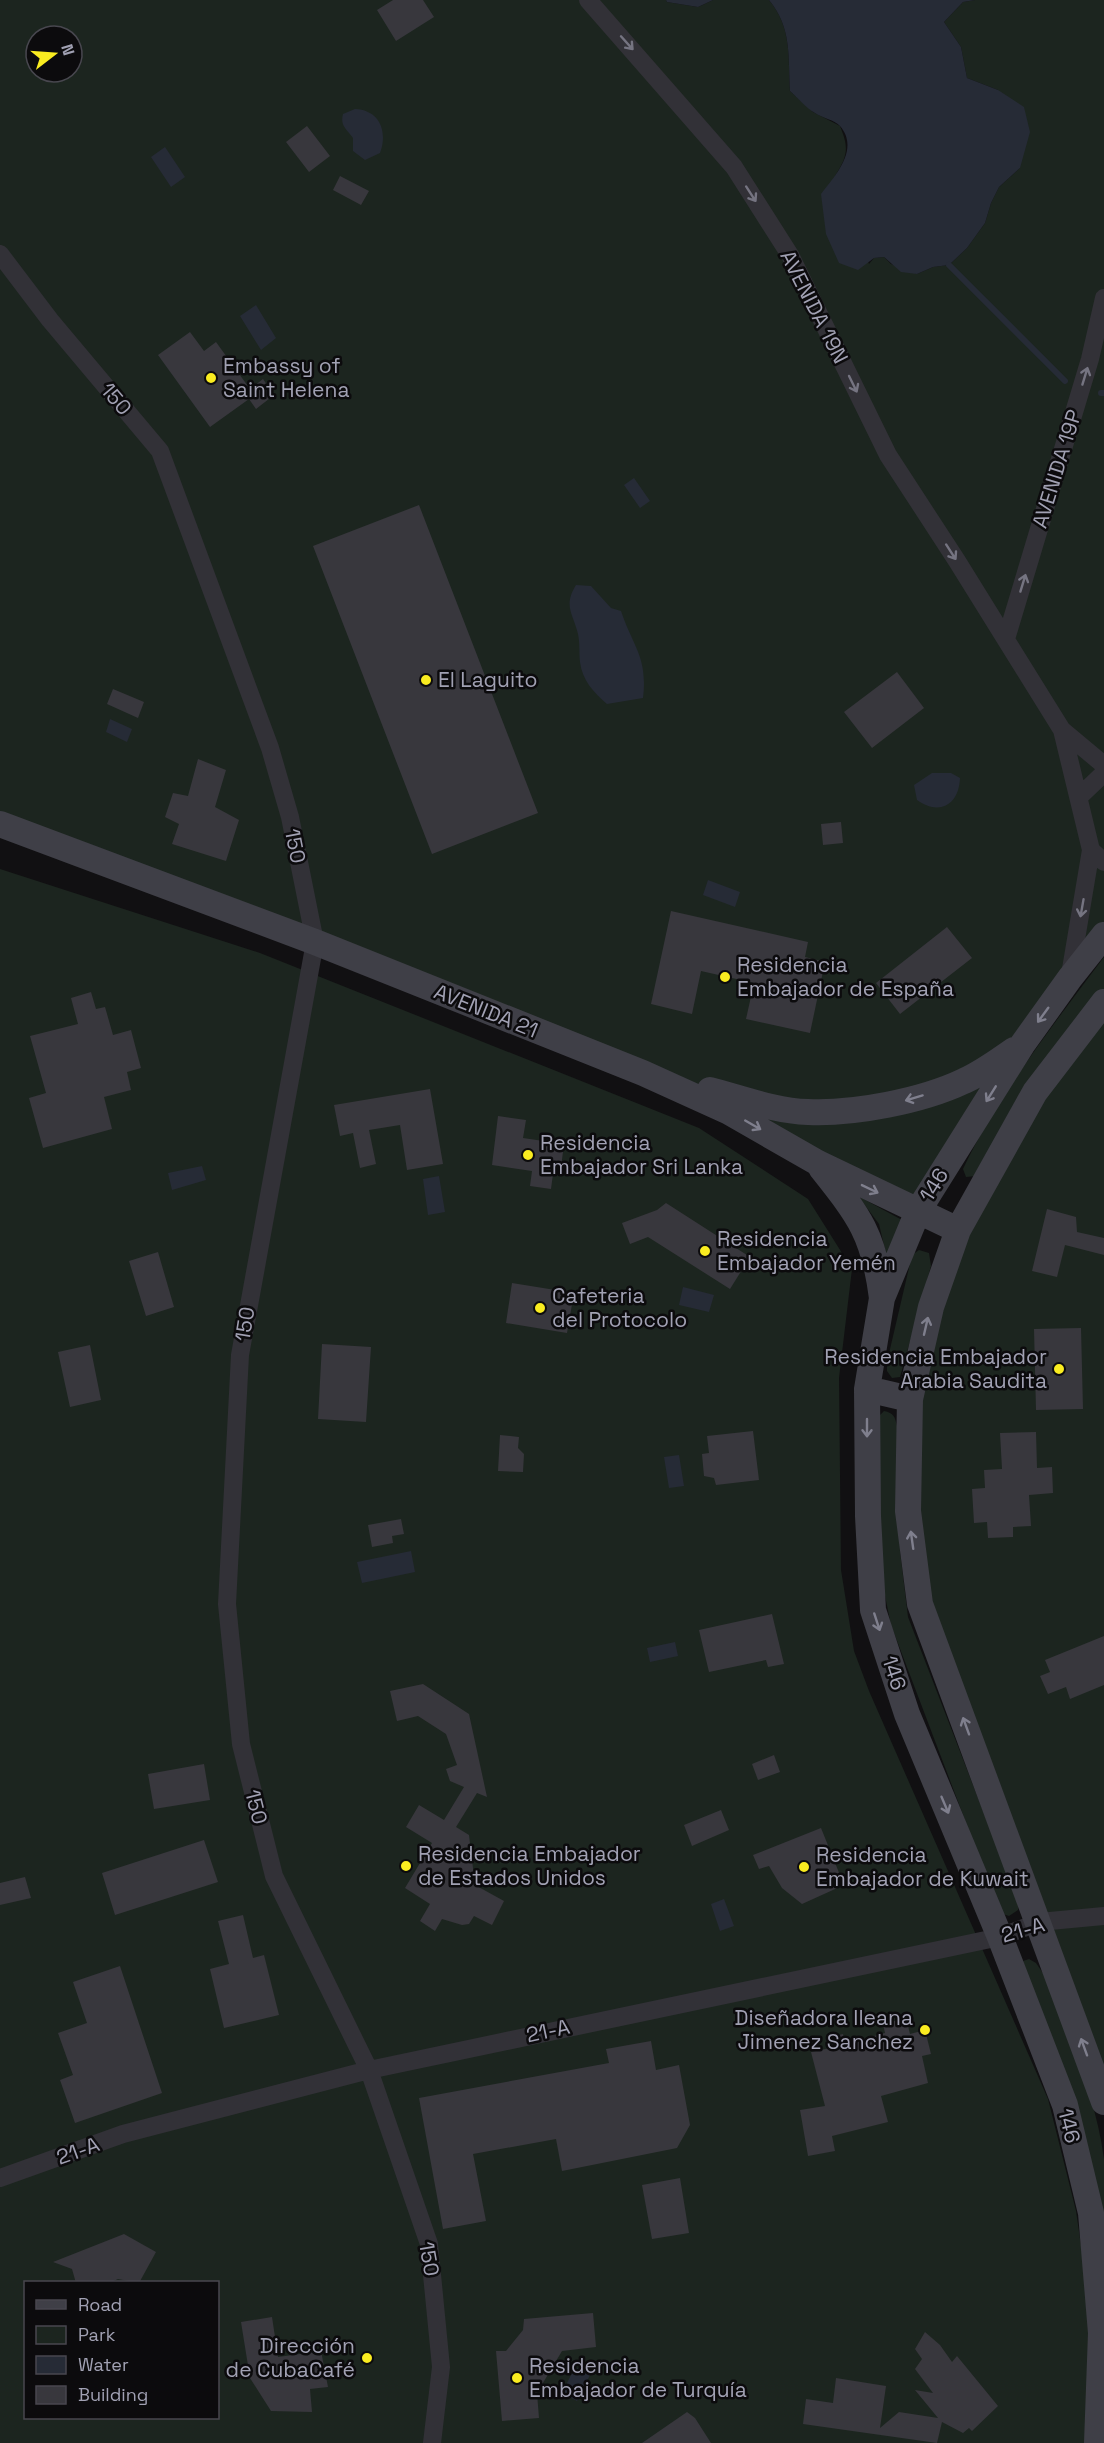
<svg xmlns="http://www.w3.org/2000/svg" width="1104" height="2443" font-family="'Space Grotesk',sans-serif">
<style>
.green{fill:#1c251f;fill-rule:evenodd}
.water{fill:#262b36}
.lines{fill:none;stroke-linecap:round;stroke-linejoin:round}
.stream{stroke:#262b36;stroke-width:6}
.building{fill:#38373d}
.minor{stroke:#323137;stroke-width:18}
.secondary{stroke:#3f3f47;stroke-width:26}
.oneway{stroke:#757481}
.oneway2{stroke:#7f7f8d}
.poi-dot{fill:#faec20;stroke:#0c0b0d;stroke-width:2}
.labels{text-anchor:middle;stroke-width:5;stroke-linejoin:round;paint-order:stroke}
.street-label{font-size:21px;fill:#a1a1b3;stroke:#0c0b0d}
.poi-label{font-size:21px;fill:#a1a1b3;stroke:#0c0b0d;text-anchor:start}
</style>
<rect width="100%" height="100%" fill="#111012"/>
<!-- green -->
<path class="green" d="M0,0h666l1,2 31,5 15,-7h56c23,28 19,56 21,91l23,21 27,14c9,22 8,29 -5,50l34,88 5,-6 10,-1 7,7 26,10 16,-7 16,-2 18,-17 18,-25 6,-20 8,-16 21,-19 -22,-78 -31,-12 -6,-31 -17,-25 19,-20 12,-2h129v935l-186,276 -189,-99 -729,-288zM36,36h36v36h-36z
M0,869l260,84 439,175 109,71 44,70 -13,109 2,192 13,81 15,40 179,408 28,112 16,110 -2,122h-1090zM26,2282h192v136h-192z
M1104,957v33l-128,186 -10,1 -3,-8c36,-76 91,-145 141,-212z
M1104,1002v1100l-184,-498 -12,-93 23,-204 104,-215z
M858,1196l44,24 -15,38 -8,-34z
M919,1250l10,3 2,13 -31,111 -8,1 -5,-7v-9l25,-107z
M884,1411c10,2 11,6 13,15l3,125 8,66 111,287 -1,6 -9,6 -6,-2 -8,-15 -104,-274 -9,-44 -4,-164z
M1029,1959l7,4 9,13c23,59 51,120 59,183 0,25 0,53 0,78l-81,-276z"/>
<!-- water -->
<path class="water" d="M666,0h47l-15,7 -31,-5z
M769,0h206l-12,2 -19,20 17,25 6,31 31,12 26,17 6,25 -10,36 -21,19 -8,16 -6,20 -18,25 -18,17 -16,2 -16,7 -16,-2 -17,-15 -10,1 -16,12 -19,-7 -13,-29 -5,-40c14,-18 39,-45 19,-68 -5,-6 -18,-8 -25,-13 -9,-5 -17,-15 -25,-22 -2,-35 2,-63 -21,-91z
M355,109c25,1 33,23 25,44l-15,7 -12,-9v-13c-7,-10 -13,-12 -10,-24z
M165,147l20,30 -14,10 -20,-30z
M256,305l20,33 -15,12 -21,-34z
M634,478l16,23 -10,7 -16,-23z
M576,585l15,1 20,22 10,3c12,36 27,46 22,87l-36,6c-13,-11 -25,-24 -27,-42 -1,-9 0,-19 -2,-28 -5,-21 -15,-28 -2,-49z
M110,719l22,10 -5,13 -21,-10z
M932,773h19l9,5c-1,27 -21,38 -43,22l-3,-15z
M708,880l32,12 -5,15 -32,-12z
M202,1166l4,14 -34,10 -4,-17z
M439,1176l6,36 -17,3 -5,-36z
M683,1287l31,8 -5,17 -30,-7z
M679,1455l5,31 -15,2 -5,-31z
M411,1551l4,21 -53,11 -5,-21z
M675,1642l3,14 -28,6 -3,-14z
M724,1899l10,27 -14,5 -9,-27z
M575,2367l15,8 -13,26 -15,-8z"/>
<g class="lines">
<!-- stream -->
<path class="stream" d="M949,265l116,116
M1101,393h3"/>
</g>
<!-- building -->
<path class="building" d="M393,0h30l11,17 -38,24 -19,-31z
M307,126l23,30 -21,16 -23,-30z
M340,176l29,15 -8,14 -28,-15z
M190,332l14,19 12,-9 34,47 13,-10 11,16 -18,14 -7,-10 -39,28 -52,-72z
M419,505l119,308 -106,41 -119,-308z
M897,672l27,36 -52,40 -28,-36z
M113,689l31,13 -6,16 -31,-14z
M198,759l28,11 -11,37 24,13 -13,41 -54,-17 7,-20 -14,-7 8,-24 15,3z
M841,822l2,21 -20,2 -2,-21z
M671,911l137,31 -3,15 20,5 -15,71 -64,-14 8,-36 -53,-12 -9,43 -41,-10z
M947,927l25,31 -72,56 -24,-31z
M91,992l5,17 9,-2 8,28 18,-5 10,38 -14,4 4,18 -27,7 8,32 -69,19 -14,-50 17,-5 -16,-57 48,-12 -7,-26z
M430,1089l13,75 -36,6 -7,-45 -31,5 7,34 -16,4 -7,-35 -13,3 -6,-31z
M498,1116l28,4 -3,18 41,6 -4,31 -7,-1 -2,15 -21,-3 2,-15 -40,-6z
M666,1203l84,54 -20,32 -82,-52 -18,7 -8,-21 35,-13z
M1047,1209l29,8 1,15 27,6v17l-39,-10 -8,32 -25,-6z
M158,1252l16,55 -28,9 -17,-55z
M512,1283l62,10 -7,40 -61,-10z
M1081,1328l2,81 -47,1 -2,-81z
M322,1344l49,3 -5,75 -48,-3z
M90,1345l11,55 -31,7 -12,-55z
M753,1431l6,49 -43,5 -2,-7 -10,-2 -2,-22 7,-1 -2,-17z
M1036,1432l1,36 15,-1 1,26 -24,2 2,31 -18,1v10l-25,1 -1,-16 -13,1 -2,-34 13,-1 -1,-18 18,-1 -2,-36z
M500,1435l19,2 -1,11 6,6 -1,18 -25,-1z
M401,1519l3,15 -12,2 1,7 -21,4 -4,-22z
M772,1614l12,50 -16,3 -2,-7 -57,12 -10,-42z
M1104,1636v49l-34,14 -4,-12 -18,7 -8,-18 10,-4 -5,-12z
M423,1684l46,30 18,83 -10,-4 -21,34 13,8 6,50 29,16 -12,24 -18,-9 -5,8 -7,1 -20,-6 -7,12 -15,-10 10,-17 -25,-16 27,-45 -26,-16 13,-22 25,15 20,-33 -14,-6 -4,-12 11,-4 -11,-31 -28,-18 -21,5 -7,-30z
M774,1755l6,17 -22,8 -6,-16z
M204,1764l6,36 -56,9 -6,-35z
M721,1810l8,20 -37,16 -8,-21z
M821,1828l23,57 -42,19 -20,-16 -13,-22 -10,3 -6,-14z
M204,1840l14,42 -103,33 -13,-42z
M25,1877l6,21 -31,7v-22z
M243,1915l10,43 11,-3 15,60 -55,13 -14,-59 19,-5 -11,-43z
M120,1966l42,127 -87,30 -15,-43 13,-5 -15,-42 29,-10 -14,-41z
M906,2018l4,16 15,-4 6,24 -9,2 6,27 -47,13 7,26 -56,14 3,15 -27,5 -8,-46 25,-4 -14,-54 19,-4 -3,-10 16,-4 2,10 40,-11 -2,-9z
M651,2041l5,29 23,-5 11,60 -13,23 -115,23 -6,-32 -83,15 13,67 -43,8 -24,-131 190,-35 -3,-14z
M680,2178l9,55 -37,6 -10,-54z
M124,2234l32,18 -17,31 -21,-4 -9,4h-33l-4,-14 -19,-7z
M593,2313l3,34 -34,4 -25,42 2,25 -37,3 -6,-70h10l17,-21 1,-11z
M272,2317l6,40 43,-6 7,36 -18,2 2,23 -41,-1 -21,-33 -9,-56z
M925,2332l15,13 12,17 5,-6 41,50 -26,25 -3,-3 -6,5 -21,-11 -5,21 -134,-19 3,-25 27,4 3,-25 50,8 -6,42 19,-16 39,6 -23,-28 18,3 -18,-24 7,-10 -7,-10z
M687,2412l8,6 16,25h-69z"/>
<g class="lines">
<!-- minor -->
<path class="minor" d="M588,0l146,167 56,88 98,200 69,106 105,169 29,120 13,12
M0,254l50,66 110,131 110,297 20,69 25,125 -75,413 -13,249 14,140 33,132 95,194 60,174 12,123 -9,76
M1006,639l84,-280 14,-61
M1062,730l42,35
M1080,796l24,-23
M1070,975l21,-125
M0,2178l123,-44 246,-64 631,-133 39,-15 65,-6"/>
<!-- secondary -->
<path class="secondary" d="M0,824l315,118 328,131 86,39 89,51 140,67
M1104,1002l-69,90 -77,138 -27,77 -21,92 -2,112 12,93 184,498
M710,1090c31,8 65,21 98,22 46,2 114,-11 156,-31 18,-8 34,-20 50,-31
M821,1168c39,49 53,67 61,130
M867,1389l43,10
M1097,2443l4,-110 -10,-120 -26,-108 -65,-168 -93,-223 -34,-104 -5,-94 -1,-127 15,-91 36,-87 104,-166 48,-67 34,-43"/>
</g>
<!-- one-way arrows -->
<defs><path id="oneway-shaft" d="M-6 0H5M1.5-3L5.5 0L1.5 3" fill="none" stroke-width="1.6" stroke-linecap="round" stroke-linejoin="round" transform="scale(1.5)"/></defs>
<g class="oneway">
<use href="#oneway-shaft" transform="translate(627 43) rotate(48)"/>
<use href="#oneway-shaft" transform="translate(751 194) rotate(57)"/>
<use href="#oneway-shaft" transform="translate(1085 376) rotate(-73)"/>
<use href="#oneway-shaft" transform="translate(853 384) rotate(64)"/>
<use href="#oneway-shaft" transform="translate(951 552) rotate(57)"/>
<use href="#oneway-shaft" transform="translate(1023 583) rotate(-73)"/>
<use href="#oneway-shaft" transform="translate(1082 908) rotate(100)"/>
</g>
<g class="oneway2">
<use href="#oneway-shaft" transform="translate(1043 1015) rotate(126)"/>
<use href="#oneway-shaft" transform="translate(991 1094) rotate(122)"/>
<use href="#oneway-shaft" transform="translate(914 1098) rotate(163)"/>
<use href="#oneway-shaft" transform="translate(753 1125) rotate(30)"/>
<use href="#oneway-shaft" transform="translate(870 1189) rotate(26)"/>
<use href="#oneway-shaft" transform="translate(926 1326) rotate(-77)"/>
<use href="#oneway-shaft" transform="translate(867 1428) rotate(90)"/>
<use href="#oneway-shaft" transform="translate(912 1540) rotate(-98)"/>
<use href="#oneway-shaft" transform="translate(877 1622) rotate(72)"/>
<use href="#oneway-shaft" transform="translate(966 1726) rotate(-110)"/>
<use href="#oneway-shaft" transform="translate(945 1805) rotate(67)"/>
<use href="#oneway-shaft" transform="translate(1084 2047) rotate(-110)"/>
</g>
<!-- markers -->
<g class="poi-dot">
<circle cx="211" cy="378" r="6"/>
<circle cx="426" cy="680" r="6"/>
<circle cx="725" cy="977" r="6"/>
<circle cx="528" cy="1155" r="6"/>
<circle cx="705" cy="1251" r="6"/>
<circle cx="540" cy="1308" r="6"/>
<circle cx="1059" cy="1369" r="6"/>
<circle cx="406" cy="1866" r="6"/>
<circle cx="804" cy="1867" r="6"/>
<circle cx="925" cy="2030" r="6"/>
<circle cx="367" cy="2358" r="6"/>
<circle cx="517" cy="2378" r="6"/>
</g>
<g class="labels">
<!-- street labels -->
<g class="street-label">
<text transform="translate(814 307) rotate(63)" y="7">AVENIDA 19N</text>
<text transform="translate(116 399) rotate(50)" y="7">150</text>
<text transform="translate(1057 469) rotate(-73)" y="7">AVENIDA 19P</text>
<text transform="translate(295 846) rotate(79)" y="7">150</text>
<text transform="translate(486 1011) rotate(22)" y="7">AVENIDA 21</text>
<text transform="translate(934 1185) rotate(-58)" y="7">146</text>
<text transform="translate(245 1324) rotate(-81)" y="7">150</text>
<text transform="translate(894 1673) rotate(72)" y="7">146</text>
<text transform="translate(256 1807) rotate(76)" y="7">150</text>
<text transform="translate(1023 1930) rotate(-16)" y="7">21-A</text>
<text transform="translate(548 2031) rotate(-12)" y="7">21-A</text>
<text transform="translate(1069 2126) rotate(76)" y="7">146</text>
<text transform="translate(78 2151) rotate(-20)" y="7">21-A</text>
<text transform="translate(429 2259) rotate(80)" y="7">150</text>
</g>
<!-- poi labels -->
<g class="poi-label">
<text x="223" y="373">Embassy of<tspan x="223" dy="24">Saint Helena</tspan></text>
<text x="438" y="687">El Laguito</text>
<text x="737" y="972">Residencia<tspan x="737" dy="24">Embajador de España</tspan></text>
<text x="540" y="1150">Residencia<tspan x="540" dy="24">Embajador Sri Lanka</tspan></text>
<text x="717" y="1246">Residencia<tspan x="717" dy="24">Embajador Yemén</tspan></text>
<text x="552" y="1303">Cafeteria<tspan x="552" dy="24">del Protocolo</tspan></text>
<text x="1047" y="1364" text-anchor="end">Residencia Embajador<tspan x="1047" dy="24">Arabia Saudita</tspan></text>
<text x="418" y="1861">Residencia Embajador<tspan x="418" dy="24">de Estados Unidos</tspan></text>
<text x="816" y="1862">Residencia<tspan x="816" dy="24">Embajador de Kuwait</tspan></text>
<text x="913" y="2025" text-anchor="end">Diseñadora Ileana<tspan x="913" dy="24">Jimenez Sanchez</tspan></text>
<text x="355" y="2353" text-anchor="end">Dirección<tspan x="355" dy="24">de CubaCafé</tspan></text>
<text x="529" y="2373">Residencia<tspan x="529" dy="24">Embajador de Turquía</tspan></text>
</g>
</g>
<!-- legend -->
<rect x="24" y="2281" width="195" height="138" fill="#0c0b0d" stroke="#48474f" stroke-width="1.5"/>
<rect x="36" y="2300" width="30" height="9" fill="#3f3f47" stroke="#48474f" stroke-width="1.5"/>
<text x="78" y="2311" font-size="18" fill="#a1a1b3">Road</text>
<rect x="36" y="2326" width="30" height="18" fill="#1c251f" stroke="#48474f" stroke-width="1.5"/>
<text x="78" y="2341" font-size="18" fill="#a1a1b3">Park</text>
<rect x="36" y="2356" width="30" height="18" fill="#262b36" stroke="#48474f" stroke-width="1.5"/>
<text x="78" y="2371" font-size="18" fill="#a1a1b3">Water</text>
<rect x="36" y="2386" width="30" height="18" fill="#38373d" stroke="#48474f" stroke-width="1.5"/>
<text x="78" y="2401" font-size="18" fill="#a1a1b3">Building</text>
<!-- north arrow -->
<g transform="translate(54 54) rotate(73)"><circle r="28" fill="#0c0b0d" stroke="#48474f" stroke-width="1.5"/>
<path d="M0-4.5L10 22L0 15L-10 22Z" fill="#faec20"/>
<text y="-9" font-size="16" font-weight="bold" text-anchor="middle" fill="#a1a1b3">N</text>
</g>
</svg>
